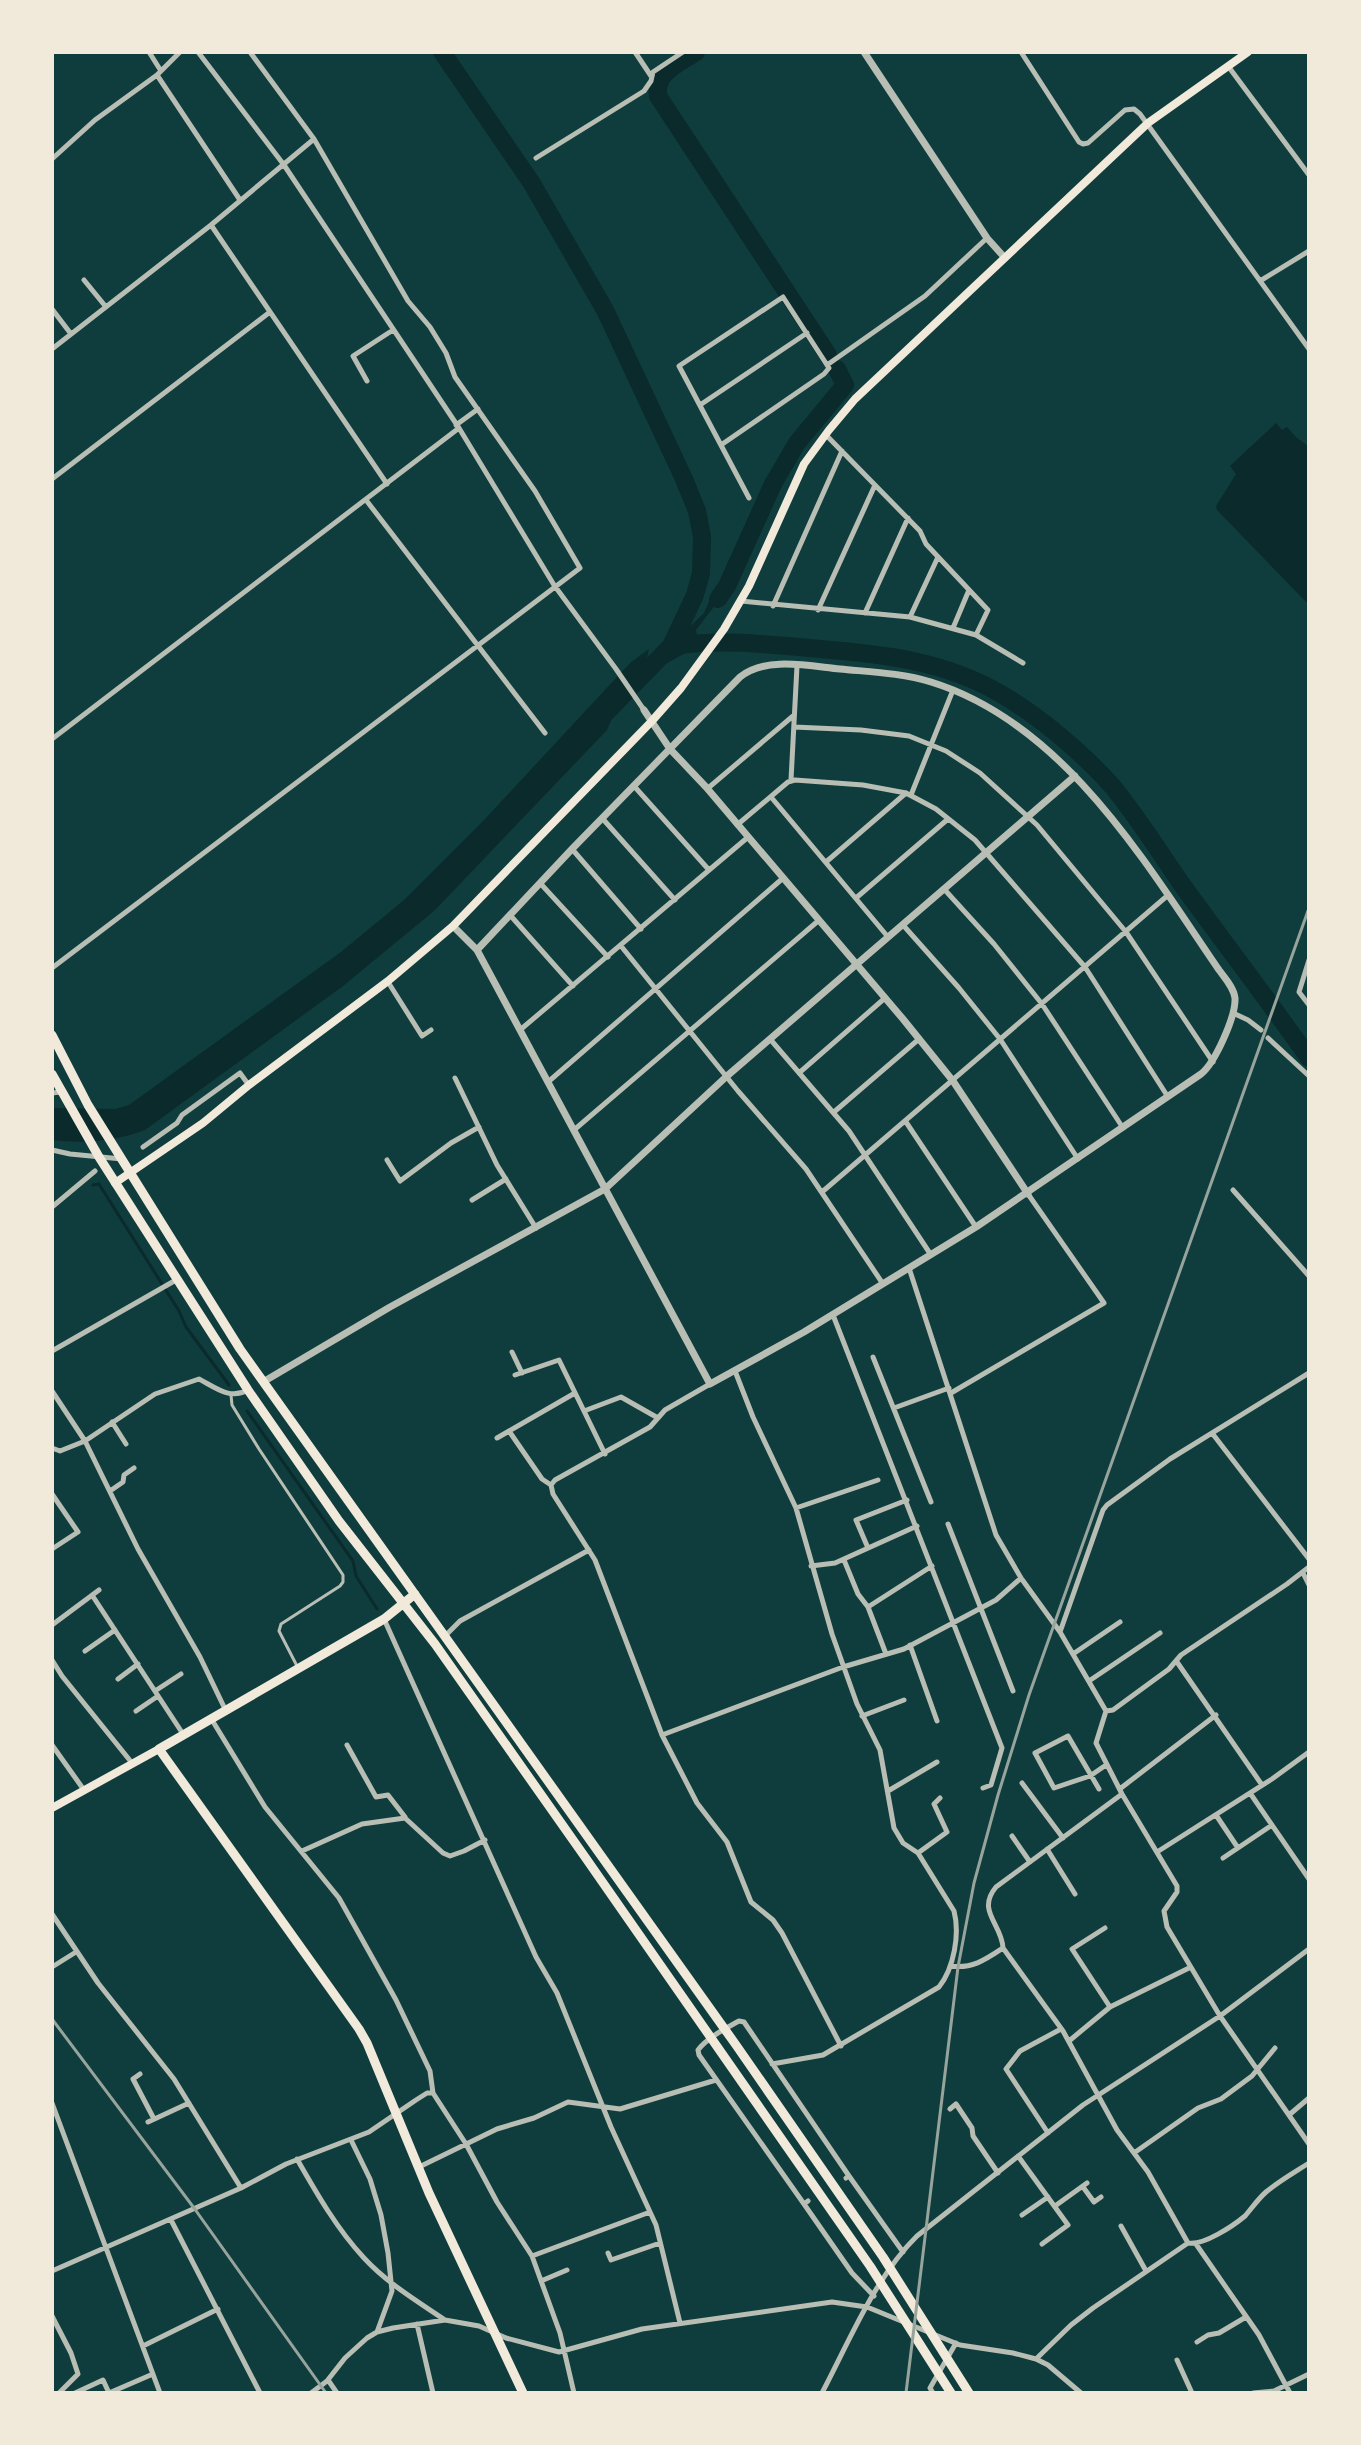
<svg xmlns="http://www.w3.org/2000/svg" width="1361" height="2445" font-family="'PT Serif',serif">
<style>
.water{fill:#0a2a2b}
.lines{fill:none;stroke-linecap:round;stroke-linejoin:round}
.stream{stroke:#0a2a2b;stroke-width:3}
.river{stroke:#0a2a2b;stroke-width:18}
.service{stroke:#b8beb3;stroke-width:3}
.minor{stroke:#b8beb3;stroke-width:5}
.tertiary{stroke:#b8beb3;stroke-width:7}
.primary{stroke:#f1e9da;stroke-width:8}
.trunk{stroke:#f1e9da;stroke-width:9}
.rail{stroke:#97a49c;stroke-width:3}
</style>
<rect width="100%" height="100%" fill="#0f3d3e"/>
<!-- water -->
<path class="water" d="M1276,423l6,7 5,-3 9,10 13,10v158l-92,-95 -1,-4 20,-32 -6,-8z
M728,579l4,2 -3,6 -33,43 1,6 9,2 -6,7 -49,27 -35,24 -6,8 1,16 -4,10 -173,181 -91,75 -198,144c-29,11 -63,14 -93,10v-32l63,1 14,-4 212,-153 63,-52 81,-81 145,-156 19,-14 -2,9h3l29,-21 25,-24 8,-18 3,3z"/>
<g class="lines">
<!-- stream -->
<path class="stream" d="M93,1185l6,-1 80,127 7,16 43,58
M247,1411l106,150 3,15 21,33"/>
<!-- river -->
<path class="river" d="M442,52l89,130 74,128 79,169 13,32 5,26 -1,36 -6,22 -24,51 -77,79
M696,52c-16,11 -42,21 -38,44l170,259
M718,599l9,-13 46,-102 24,-41 48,-58 -8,-16
M680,645c46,-6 94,0 140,4 63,5 125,12 181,45 38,22 83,60 112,93 26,32 47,66 70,99 42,58 85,114 126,172"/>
<!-- service -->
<path class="service" d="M231,1395l1,10 27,44 84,126v7l-3,4 -59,38 -2,7 19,37"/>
<!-- minor -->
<path class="minor" d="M149,52l12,19
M198,52l86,113 175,263 95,157 62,84 28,41
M635,52l16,24
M1021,52l58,90 4,2 5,-1 37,-33 9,-1 6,5 169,235
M1228,66l81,109
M157,75l83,125
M536,158l108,-67 7,-10 2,-9 30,-20
M52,159l43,-39 62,-45 23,-23
M211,225l176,259
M84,280l22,27
M1260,281l49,-30
M52,309l19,25
M52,349l159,-124 103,-86
M827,365l98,-69 62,-58
M367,381l-14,-25 40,-26
M700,405l107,-72
M456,425l22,-16
M826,435l94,96 6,13 62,66 -12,25
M721,445l103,-71 5,-6 -46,-71 -104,69 70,132
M52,479l218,-167
M366,500l179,233
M741,601l169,16 66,18 47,28
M773,606l69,-155
M818,610l57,-125
M865,613l43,-95
M910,617l28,-60
M953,628l16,-38
M794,727l67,3 48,6 37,15 34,22 57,52 89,107 87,130
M52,739l407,-311
M791,780l6,-114
M634,786l75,84
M707,789l86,-73
M911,795l42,-105
M771,797l117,140
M602,818l73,82
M737,825l51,-43 7,-2 68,5 43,8 30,16 39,31 110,127 83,130
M572,849l69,80
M826,862l80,-69
M540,883l68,74
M944,889l50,55 48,60 81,124
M856,898l92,-79
M510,915l63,71
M903,925l56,63 41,51 78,120
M621,946l117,145 68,78 77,115
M1309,960l-10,32 10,13
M52,968l528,-400 -45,-77 -80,-114 -9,-24 -16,-26 -22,-26 -94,-162 -64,-87
M388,982l34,54 9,-6
M1233,1013l15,7 13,10
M520,1030l227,-192
M1268,1038l41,38
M770,1039l79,92 82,124
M799,1073l86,-75
M455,1078l42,87 39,63
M548,1082l234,-203
M52,1093l9,-1
M834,1112l85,-73
M906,1122l70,105
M574,1130l244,-209
M143,1147l34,-24 5,-8 58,-42 8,11
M52,1150l18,4 52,5
M387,1160l13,21 51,-38 28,-16
M1233,1190l76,86
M822,1192l345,-296
M472,1200l34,-21
M52,1207l43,-36
M909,1268l87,267 25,43 39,54 46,79 -10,32 26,51 55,92v6l-13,19 3,16 53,89 89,128
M833,1315l169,433 -11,37 -8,3
M52,1351l124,-71
M512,1352l10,21
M873,1357l58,145
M735,1371l18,46 43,91 36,126 25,70 23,46 14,78 9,15 15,10 36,58c6,23 0,57 -15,76l-116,68 -51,9
M515,1375l44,-15 46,94
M710,1384l-45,26 -15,17 -95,53 -4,5 2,9 42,66 67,175 35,68 30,39 24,60 22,18 9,13 59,113
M52,1391l33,50 53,108 62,108 25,52
M951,1393l153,-90 -76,-109
M894,1408l55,-20
M584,1411l37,-14 37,21
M112,1422l14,22
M509,1431l33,48 9,6
M1212,1433l97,126
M497,1438l78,-45
M52,1448l8,3 25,-10 70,-47 44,-15c17,9 31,21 49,11
M110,1491l13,-9 1,-7 10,-7
M52,1494l26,38 -26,17
M796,1508l82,-28
M948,1524l65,167
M868,1548l-12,-28 51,-20
M844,1560l14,34 10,13 18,47
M811,1566l24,-3 82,-37
M1303,1573l6,12
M92,1595l91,139
M868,1607l64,-41
M384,1619l152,338 21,36 54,134 45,98 24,98
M52,1625l47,-35
M1060,1632l43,-122 4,-5 63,-46 139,-86
M445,1636l15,-15 129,-71
M910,1645l27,76
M85,1651l30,-21
M1073,1654l47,-32
M52,1660l10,16 70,87
M1177,1662l85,123
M118,1679l20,-15
M1089,1681l71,-48
M155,1691l26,-17
M136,1711l22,-15
M1106,1711l7,-1 56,-41 12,-14 106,-71 22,-17
M862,1716l42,-16
M212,1720l53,87 74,91 57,102 34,71 3,22
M662,1735l181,-68 61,-18 92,-49 25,-22
M52,1745l32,45
M347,1745l29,52 12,-2 17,22
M1022,1783l41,55
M1121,1788l95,-73
M1099,1789l-31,-53 -33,17 19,35 36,-12 16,-11
M888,1791l49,-29
M1250,1793l59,86
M1122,1794l-126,93c-20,24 6,37 7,61l60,83 54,99 31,42 40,71
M1216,1815l22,33
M1012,1836l18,26
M1047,1849l28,45
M302,1851l60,-27 43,-6 38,35 7,3 14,-5 21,-11
M1157,1852l115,-73 37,-27
M918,1853l29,-21 -13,-28 6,-6
M1223,1858l49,-33
M52,1914l46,69 76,96 67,109
M1105,1928l-33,21 38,58
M950,1966c22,3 35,-6 53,-18
M52,1967l24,-15
M1069,2041l41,-34 81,-40
M140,2074l-7,5 21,40
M52,2103l108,290
M950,2109l6,-5 16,24 1,8 25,37
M1289,2115l20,-17
M148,2122l41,-19
M1048,2133l-42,-64 14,-18 41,-22
M351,2140l19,39 11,36 7,38 4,38 -15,41
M1134,2153l64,-45 23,-9 31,-23 23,-28
M1018,2156l50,69 -26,19
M297,2159c20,35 40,70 67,99 23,25 53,43 81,62
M419,2167l78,-38 37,-11 34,-16 52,7 96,-29
M849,2176l54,76
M1083,2187l11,15 7,-5
M808,2201l-4,3 -105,-149 -1,-5c10,-13 27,-21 41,-29l5,1 105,154 -3,2
M804,2204l48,69 22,23
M1055,2206l32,-23
M1022,2215l26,-18
M171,2220l89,173
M1121,2226l25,45
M1196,2244l63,91 31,58
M608,2253l3,7 49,-17
M532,2256l118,-44
M52,2271l189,-83 45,-24 83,-32 47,-32 11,-7h6l33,51 31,58 35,54 28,77 14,60
M541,2281l26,-11
M52,2316l19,37 7,21 -19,19
M417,2324l16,69
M1197,2342l11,-7 11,-2 27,-16
M143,2346l75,-37
M1036,2359l35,-34 22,-17 95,-65c15,3 45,-17 57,-27 7,-8 13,-17 21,-24 13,-11 29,-20 43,-29
M1177,2360l15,33
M328,2380l9,13
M75,2393l28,-13 6,13 44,-19
M311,2393l16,-12 18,-23 22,-20 10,-6 16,-4 52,-8 34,6 27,12 53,14 83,-23 190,-27 35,5 93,38 53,8 23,6 12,6 33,28
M822,2393c27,-51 53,-116 95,-157l166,-131 137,-89 89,-67
M933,2393l-3,-5 26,-45
M1253,2393l21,-2 35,-17"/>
<!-- tertiary -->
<path class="tertiary" d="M864,52l123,186 18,20
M644,710l26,39 36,38 197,232 50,62 75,113
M453,926l24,24 233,434 94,-52 172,-105 225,-153c14,-11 35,-58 34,-76 -1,-10 -10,-20 -16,-28 -74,-108 -155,-247 -288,-288 -29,-9 -60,-10 -91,-13 -31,-3 -74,-13 -100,8l-168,172 -95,101
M263,1382l127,-75 215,-118 122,-113 348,-300"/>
<!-- primary -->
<path class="primary" d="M115,1183l88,-60 46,-38 139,-104 65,-55 198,-204 30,-34 43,-59 25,-43 55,-122 25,-34 26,-31 293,-276 100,-71
M52,1808l107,-59"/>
<!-- trunk -->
<path class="trunk" d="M52,1035l36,70 152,244 496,696 147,212 86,136
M52,1074l47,83 149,233 91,131 96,123 150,213 285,409 81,127
M415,1594l-31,25 -225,130 200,280 8,14 62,150 94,200"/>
<!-- rail -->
<path class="rail" d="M52,2019l142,189 132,185
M906,2393l52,-426 16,-84 24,-88 31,-100 280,-787"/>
</g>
<!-- border -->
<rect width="1361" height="2445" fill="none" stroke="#f1e9da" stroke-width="108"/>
</svg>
